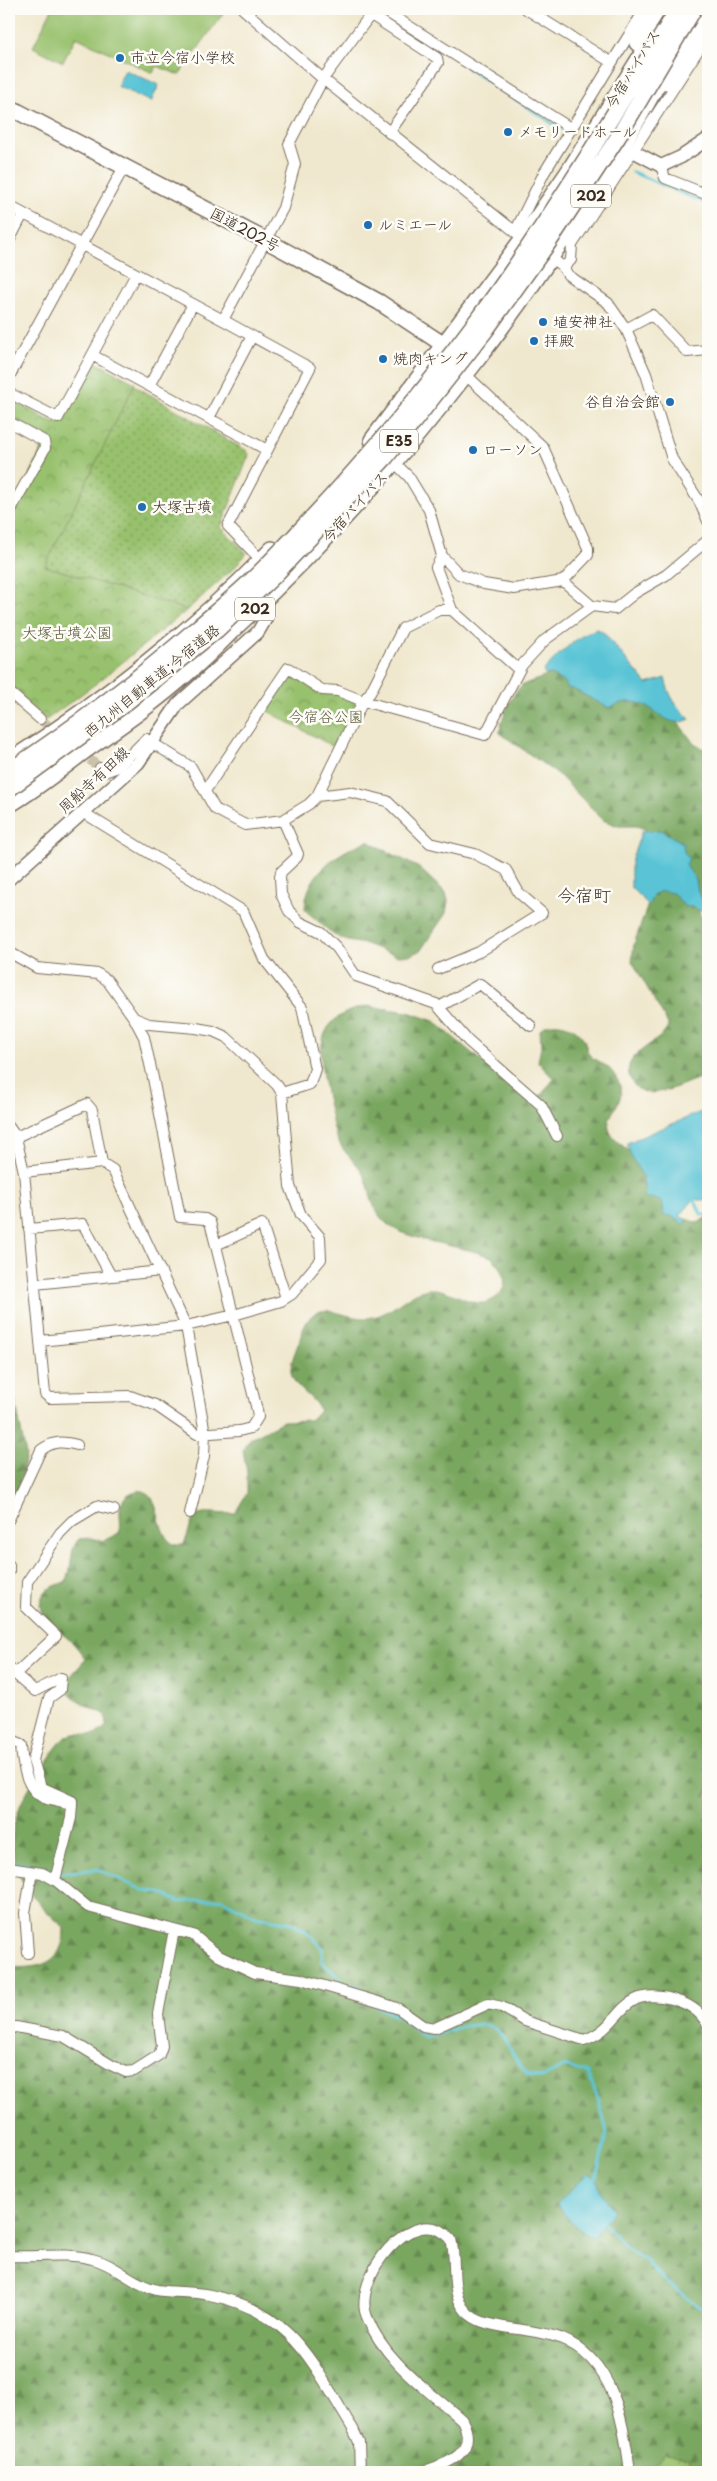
<svg xmlns="http://www.w3.org/2000/svg" width="717" height="2481" font-family="'Playpen Sans','Klee One',sans-serif">
<style>
.grass{fill:url(#grass-dots);stroke:#6a7646}
.forest{fill:url(#forest-firs);stroke:#5a683f}
.park{fill:url(#park-crowns);stroke:#6a7646}
.pitch{fill:#98c16d;stroke:#6a7646}
.water{fill:#5ac4d6;stroke:#4a777a}
.lines{fill:none;stroke-linecap:round;stroke-linejoin:round}
.stream{stroke:#5ac4d6;stroke-width:3}
.minor-tunnel{stroke:#ccc2ab;stroke-width:10;stroke-dasharray:10 5;stroke-linecap:butt}
.minor-casing{stroke:#7a6c5c;stroke-width:12}
.major-casing{stroke:#7a6c5c;stroke-width:15}
.highway-casing{stroke:#7a6c5c;stroke-width:18}
.minor{stroke:#fff;stroke-width:10}
.major{stroke:#fff;stroke-width:12}
.highway{stroke:#fff;stroke-width:15}
.highway-bridge-casing{stroke:#7a6c5c;stroke-width:18;stroke-linecap:butt}
.highway-bridge{stroke:#fff;stroke-width:15}
.poi-dot{fill:#1f6fb2;stroke:#fdfcf7;stroke-width:2}
.labels{text-anchor:middle;stroke-width:5;stroke-linejoin:round;paint-order:stroke}
.shield{fill:#fdfcf7;stroke:#75695f;stroke-width:1}
.shield-label{font-size:14px;font-weight:bold;fill:#3b2a1e}
.poi-label{font-size:15px;fill:#3b2a1e;stroke:#fdfcf7;text-anchor:start}
.street-label{font-size:15px;fill:#3b2a1e;stroke:#fdfcf7}
.park-label{font-size:15px;fill:#575736;stroke:#fdfcf7}
.quarter-label{font-size:18px;fill:#3b2a1e;stroke:#fdfcf7}
</style>
<defs>
<pattern id="grass-dots" width="8" height="8" patternUnits="userSpaceOnUse" patternTransform="scale(1.25)"><rect width="8" height="8" fill="#98c16d"/><path d="M2 2h.1M6 6h.1" fill="none" stroke="#7d9d59" stroke-width="1.8" stroke-linecap="round"/></pattern>
<pattern id="forest-firs" width="22" height="20" patternUnits="userSpaceOnUse" patternTransform="scale(1.25)"><rect width="22" height="20" fill="#7aa760"/><path d="M5 1l3.5 6h-7zM16 11l3.5 6h-7z" fill="#65884f"/></pattern>
<pattern id="park-crowns" width="20" height="18" patternUnits="userSpaceOnUse" patternTransform="scale(1.25)"><rect width="20" height="18" fill="#98c16d"/><path d="M2 6a3 3 0 1 1 6 0M12 15a3 3 0 1 1 6 0" fill="none" stroke="#7d9d59"/></pattern>
</defs>
<rect width="100%" height="100%" fill="#fdfcf7"/>
<filter id="ink" filterUnits="userSpaceOnUse"><feTurbulence type="fractalNoise" baseFrequency=".02" numOctaves="2"/><feDisplacementMap in="SourceGraphic" scale="10" xChannelSelector="R" yChannelSelector="G"/><feConvolveMatrix kernelMatrix="1 2 1 2 8 2 1 2 1" color-interpolation-filters="sRGB"/></filter>
<filter id="wash" filterUnits="userSpaceOnUse"><feTurbulence type="fractalNoise" baseFrequency=".0096" numOctaves="4" result="noise"/><feDisplacementMap in="SourceGraphic" scale="20" xChannelSelector="R" yChannelSelector="G"/><feGaussianBlur stdDeviation="1.12" result="paint"/><feColorMatrix in="noise" values="0 0 0 0 0 0 0 0 0 0 0 0 0 0 0 0 0 1.4 0 .05"/><feComposite in="paint" operator="in"/></filter>
<g filter="url(#wash)">
<rect width="100%" height="100%" fill="#f0e8ce"/>
<!-- grass -->
<path class="grass" d="M118,376l129,75 2,4 -28,72 26,26 -13,15 -47,42 -142,-44 3,-31z"/>
<!-- forest -->
<path class="forest" d="M552,673l64,27 31,1 29,19 17,22 15,10v157l-11,-5 -32,-67 -28,-11h-19l-15,-6 -43,-44 -60,-43c-1,-10 13,-43 23,-48 10,-5 19,-6 29,-12z
M368,841l51,27 27,25 2,8 -2,12 -25,37 -10,5 -13,1 -32,-12 -19,-3 -13,-6 -29,-25c0,-36 32,-58 63,-69z
M660,889l14,2 24,17 10,30v145l-3,-5h-5c-16,5 -51,25 -65,8 -26,-33 34,-43 33,-62l-36,-63 2,-17 17,-48z
M367,1006l41,6 26,9 90,76 9,4 9,-7 12,-15 -16,-17 3,-15 -1,-17c11,-12 36,-5 43,8 4,6 3,13 7,18 5,5 11,6 16,10 6,3 13,16 15,22 3,16 -18,28 -11,44 4,9 15,15 22,21 13,13 29,43 35,60l31,10 10,-7v1256h-686l-13,-3v-502c30,2 55,-2 55,-39 -15,-15 -33,-30 -43,-49 -18,-39 -5,-75 19,-107 8,-10 17,-30 28,-36 10,-5 17,0 27,-2 4,-1 9,-6 12,-9l-2,-11 -26,-12 -17,-16 24,-27c-5,-6 -9,-12 -15,-18 -12,-11 -40,-25 -28,-46 5,-9 15,-9 23,-14 8,-14 2,-31 13,-42l11,-1 13,3 16,-8c4,-10 -2,-21 3,-31 2,-5 6,-8 11,-10 34,-12 17,58 50,53 6,-9 6,-22 13,-29 6,-7 29,0 39,-3l12,-20v-21l-4,-22 3,-6 5,-6 32,-17 27,-1 10,-9c-6,-16 -27,-22 -29,-39 -1,-10 6,-24 9,-33 15,-54 44,-12 77,-23 20,-6 36,-29 58,-27 15,1 37,17 50,14 26,-8 24,-32 6,-46 -29,-12 -83,-15 -105,-34 -16,-14 -14,-31 -22,-48 -6,-12 -19,-20 -25,-33 -7,-13 -8,-30 -12,-44 -9,-45 -15,-81 40,-92z
M9,1357l3,28 14,70 -4,20 -13,40z"/>
<!-- park -->
<path class="park" d="M97,363l38,20 -90,183 142,44 -89,72 -52,38 -37,-33v-168l38,-81 -38,-21v-18l45,24 9,-2 30,-57z
M292,675l63,26 2,4 -13,26 -12,15 -68,-37 23,-33z
M665,2455l24,3 4,14h-47z"/>
<!-- pitch -->
<path class="pitch" d="M52,9h169l3,3 -45,63 -22,-9 -4,7 -77,-36 -13,25 -30,-15z"/>
<!-- water -->
<path class="water" d="M125,70l34,15 -8,17 -34,-16z
M597,629l6,3 44,52 18,-6c3,16 12,31 25,41 -31,16 -38,-34 -81,-11l-36,-19 -6,-1 -1,-5 -17,-9 -4,1 -2,-4c13,-14 35,-37 54,-42z
M661,830l22,13 1,9 5,7 -3,6 10,15 2,11 9,17 -7,3 -9,-5 -6,1 -12,-14 -12,-2 -8,4 -4,10 -18,-17v-27l11,-30z
M708,1109v92l-14,-2 -14,17 8,6 -4,2 -13,-8 -8,-1c2,-18 -7,-15 -19,-18l1,-7 -3,-15 -11,-19 -4,-13z
M589,2173l7,5 6,17 12,15 -20,27c-15,-5 -28,-19 -37,-33z"/>
<g class="lines">
<!-- stream -->
<path class="stream" d="M467,68l94,61
M632,172l76,32
M694,1198l7,16 7,1
M9,1862l27,5
M42,1868l9,2
M61,1873l36,-4 48,22 16,2 18,9 42,-3 35,18 36,6 19,12 11,13v12l3,5 20,18 16,5
M376,2006l28,14 21,18c19,-4 39,-16 60,-13 22,3 26,35 42,48 4,3 10,3 15,5l22,-12 24,7 11,28 8,31 -11,46
M604,2224l25,26 17,11 21,22 41,30"/>
</g>
</g>
<g filter="url(#ink)">
<g class="lines">
<!-- minor-tunnel -->
<path class="minor-tunnel" d="M40,719l19,16
M78,750l22,18"/>
<defs>
<path id="minor" d="M243,9l80,70 204,162
M362,9l75,49 1,5 -49,70
M382,9l190,120
M526,9l85,53
M661,166l4,12 43,17
M9,206l214,114 87,48 -82,158 33,34
M515,232l29,-59 101,-164
M9,241l14,-27
M547,255l15,11 6,9 40,28 18,26 20,45 26,85 27,42 9,20
M562,266l4,-1 5,-5 1,-15 136,-210
M223,320l60,-112 12,-44 -6,-20 34,-65 48,-65
M626,329l26,-14 35,37 21,-2
M92,355l175,95
M9,377l115,-210
M149,386l44,-82
M9,393l49,25 78,-144
M209,418l43,-82
M9,422l35,19 1,7 -36,65
M395,463l14,14 20,33 13,46 17,18 25,10 30,5 49,-8 25,-26v-7l-45,-101 -78,-73
M442,556l-6,11 16,43
M563,581l29,25 23,3 20,-16 31,-18 42,-35
M9,692l31,27
M100,768l7,3 11,-4 28,-28 45,28 24,42 30,16 38,-5 26,-16 8,-8 46,-95 122,34 37,-70 23,-25 47,-34
M205,791l83,-123 34,22 16,1 25,10 7,-8 33,-65 36,-18h13l67,60
M317,796l33,-4 37,9 43,42 45,11 31,16 13,23 23,20 -63,39 -41,17
M84,813l159,98 21,48 38,48 13,62 -5,15 -28,9
M283,820l15,34 -1,3 -16,15 -1,5 1,17 8,17 11,11 21,10 16,16 19,28 80,28 32,37 73,64 16,31
M9,952l28,16 61,6 9,6 27,38 15,6 47,4 17,3 13,6 51,48 5,8 8,93 11,29 19,22 1,22 -29,35 -11,7 -47,14 -48,11 -146,15
M439,1007l41,-23 51,42
M9,1127l7,10 8,35 21,222 5,4 80,-2 25,9 42,29 42,-3 12,-3 7,-11 -1,-7 -47,-188 -5,-3 -25,-2 -27,-139 -9,-41 -10,-19
M16,1137l71,-33 5,6 10,53 11,7 73,156 19,107 -1,23 -14,57
M24,1172l78,-9
M29,1229l54,-5 28,52
M216,1245l46,-21 24,74
M35,1284l126,-13
M9,1519l32,-69c12,-9 21,-9 36,-5
M9,1565v6
M9,1667l6,7 41,-38 -30,-29 1,-25 33,-49 12,-12 25,-15 17,4
M15,1674l20,17 26,-13 -1,12 -11,8 -16,62 8,27 31,14v4
M9,1740l12,5c1,17 4,44 23,53 9,3 19,5 28,7l-1,13 -16,62
M9,1868l33,5 13,7 33,27 105,28 26,21 36,17 46,6 84,25 14,5 24,17 12,2 53,-24 14,3 23,14 59,19c39,-12 33,-55 88,-41 17,5 27,11 36,26
M28,1953l-3,-40 7,-41
M9,2029l7,-2 47,9 48,29 15,7 8,-1 25,-16 3,-9 -4,-32 16,-84
M9,2256c27,2 56,-4 83,3 24,5 41,26 65,31 17,3 35,1 53,5 84,17 102,68 143,134l6,13 1,30
M422,2472c27,-9 57,-19 40,-52 -35,-31 -77,-58 -95,-103 -16,-37 46,-120 84,-78 6,21 -1,48 11,67 9,15 26,18 42,21 19,3 38,5 56,11 54,21 64,85 70,134"/>
<path id="major" d="M633,151l28,15 20,-9 27,-18
M9,879l129,-116 40,-59 80,-72 7,-12 -9,-11"/>
<path id="highway" d="M637,43l21,-34
M666,82l42,-66
M9,107l258,134 112,61 65,43 6,8
M372,440l151,-202 45,-66 86,-137
M9,761c92,-59 187,-133 263,-212
M9,805c27,-16 52,-36 77,-55 36,-25 72,-50 104,-79 17,-14 32,-30 47,-45 172,-161 317,-352 430,-558"/>
</defs>
<!-- minor casing -->
<use href="#minor" class="minor-casing"/>
<!-- major casing -->
<use href="#major" class="major-casing"/>
<!-- highway casing -->
<use href="#highway" class="highway-casing"/>
<!-- minor -->
<use href="#minor" class="minor"/>
<!-- major -->
<use href="#major" class="major"/>
<!-- highway -->
<use href="#highway" class="highway"/>
<defs>
<path id="highway-bridge" d="M9,771c66,-44 128,-91 188,-143 23,-20 48,-40 69,-62 75,-77 147,-160 211,-246 73,-99 137,-206 201,-311
M9,789l113,-83 95,-76 56,-53 113,-120 100,-127 63,-88 69,-105 76,-128"/>
</defs>
<!-- highway-bridge casing -->
<use href="#highway-bridge" class="highway-bridge-casing"/>
<!-- highway-bridge -->
<use href="#highway-bridge" class="highway-bridge"/>
</g>
</g>
<!-- markers -->
<g class="poi-dot">
<circle cx="120" cy="58" r="5"/>
<circle cx="508" cy="132" r="5"/>
<circle cx="368" cy="225" r="5"/>
<circle cx="543" cy="322" r="5"/>
<circle cx="534" cy="341" r="5"/>
<circle cx="383" cy="359" r="5"/>
<circle cx="670" cy="402" r="5"/>
<circle cx="473" cy="450" r="5"/>
<circle cx="142" cy="507" r="5"/>
</g>
<g class="labels">
<!-- shield labels -->
<g class="shield">
<rect x="571" y="184.5" width="40" height="23" rx="4"/>
<rect x="380" y="429.5" width="38" height="23" rx="4"/>
<rect x="235" y="597.5" width="40" height="23" rx="4"/>
</g>
<g class="shield-label">
<text x="591" y="201">202</text>
<text x="399" y="446">E35</text>
<text x="255" y="614">202</text>
</g>
<!-- poi labels -->
<g class="poi-label">
<text x="130" y="63">市立今宿小学校</text>
<text x="518" y="137">メモリードホール</text>
<text x="378" y="230">ルミエール</text>
<text x="553" y="327">埴安神社</text>
<text x="544" y="346">拝殿</text>
<text x="393" y="364">焼肉キング</text>
<text x="660" y="407" text-anchor="end">谷自治会館</text>
<text x="483" y="455">ローソン</text>
<text x="152" y="512">大塚古墳</text>
</g>
<!-- street labels -->
<g class="street-label">
<text transform="translate(633 69) rotate(-58)" y="5">今宿バイパス</text>
<text transform="translate(245 230) rotate(28)" y="5">国道202号</text>
<text transform="translate(355 507) rotate(-48)" y="5">今宿バイパス</text>
<text transform="translate(152 681) rotate(-39)" y="5">西九州自動車道;今宿道路</text>
<text transform="translate(94 780) rotate(-43)" y="5">周船寺有田線</text>
</g>
<!-- park labels -->
<g class="park-label">
<text x="67" y="638">大塚古墳公園</text>
<text x="326" y="722">今宿谷公園</text>
</g>
<!-- quarter labels -->
<g class="quarter-label">
<text x="584" y="902">今宿町</text>
</g>
</g>
<!-- margin -->
<rect width="717" height="2481" fill="none" stroke="#fdfcf7" stroke-width="30"/>
</svg>
